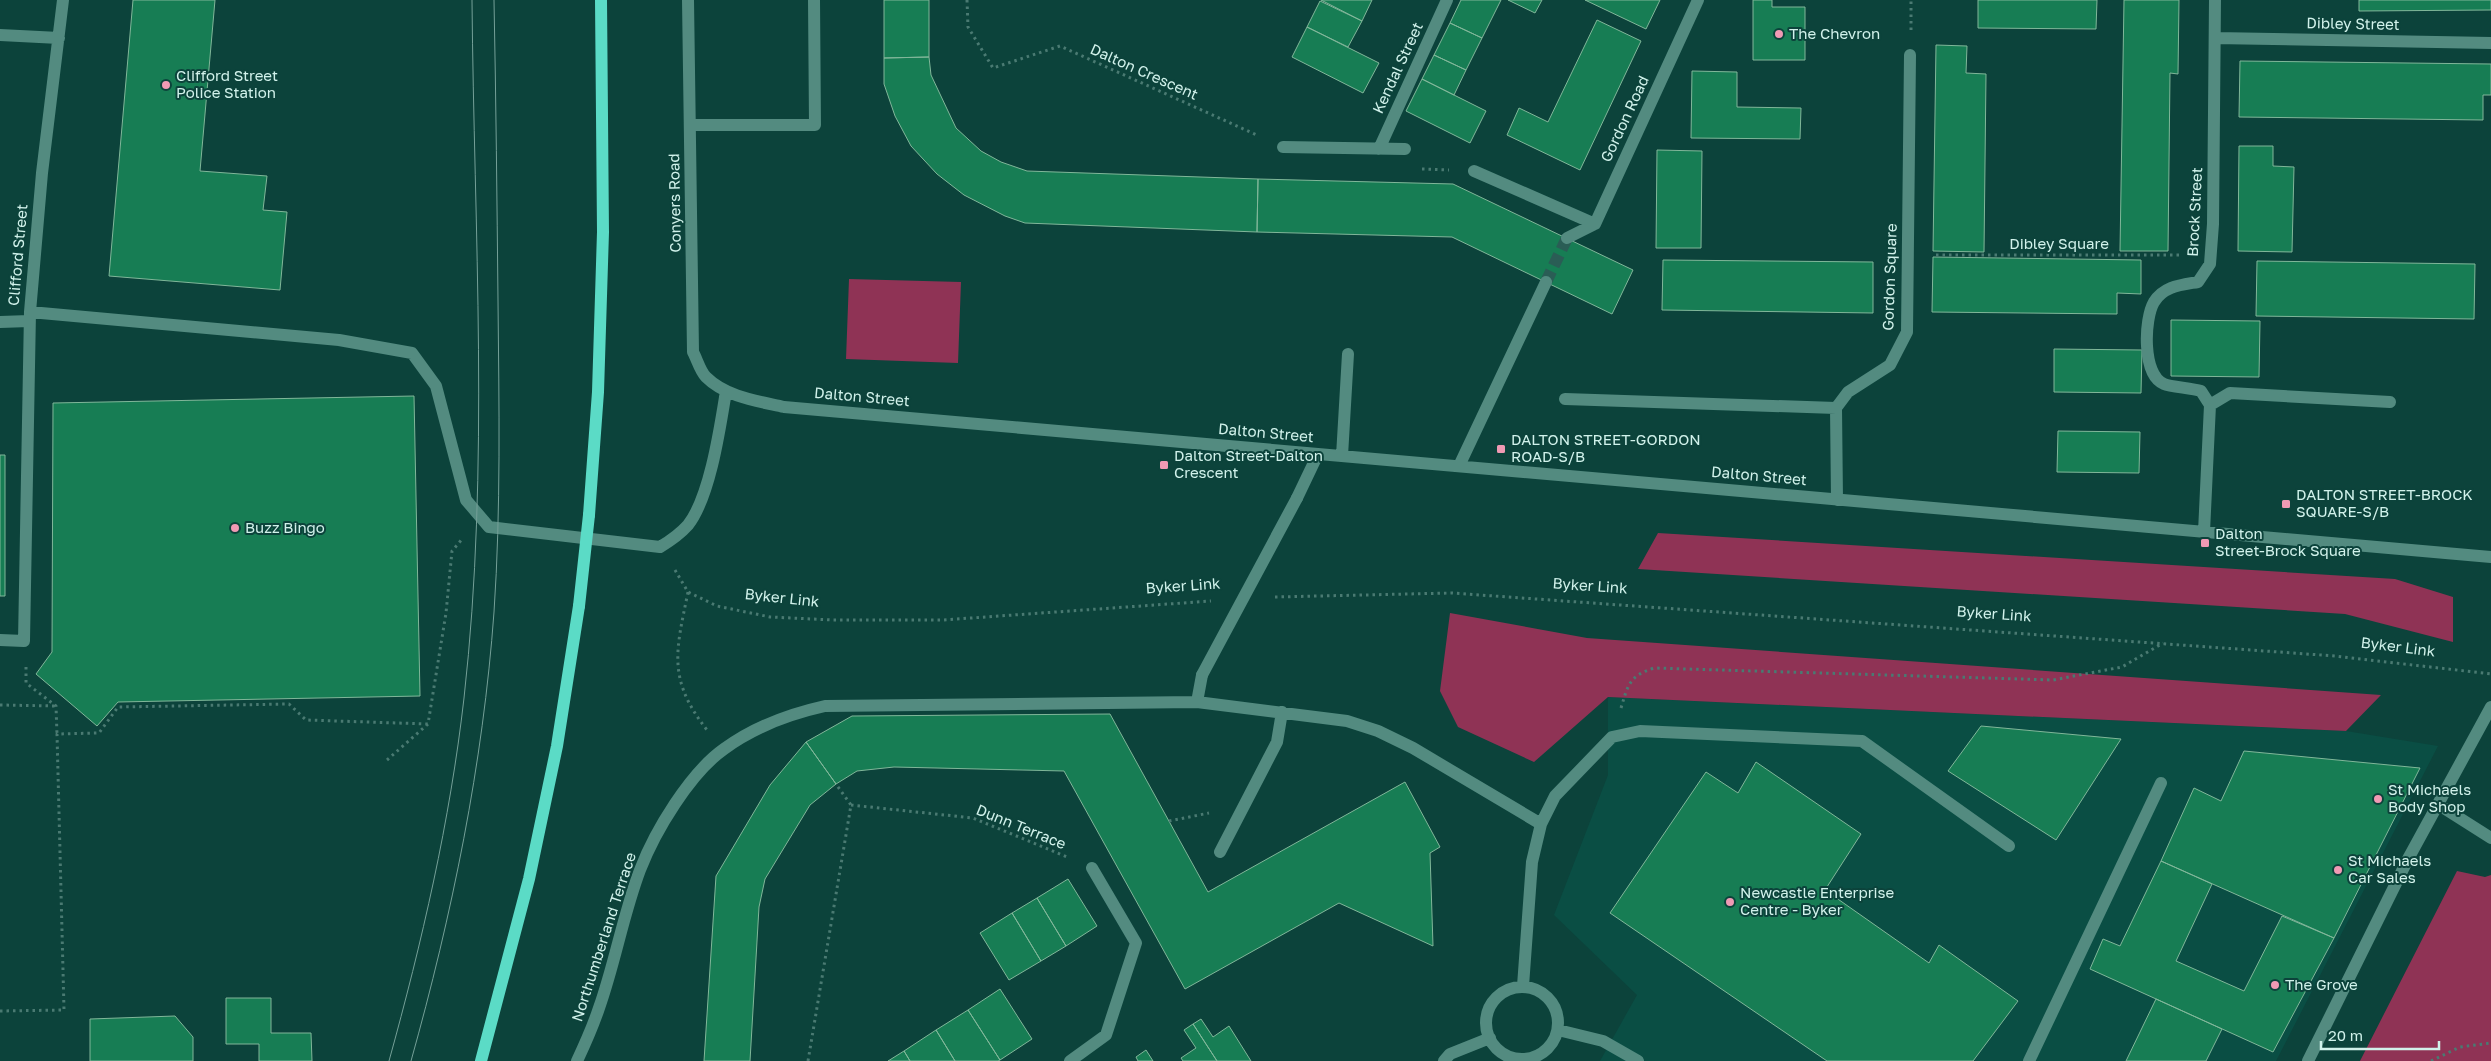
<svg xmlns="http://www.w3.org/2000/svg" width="2491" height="1061" font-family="'Golos Text',sans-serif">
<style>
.built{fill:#0a4e44}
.green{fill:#8f3355}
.building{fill:#177d54;stroke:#81b79a}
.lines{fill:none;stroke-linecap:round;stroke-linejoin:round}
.minor-tunnel{stroke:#2a5d55;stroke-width:12;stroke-dasharray:12 6;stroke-linecap:butt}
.path{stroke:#4a7a72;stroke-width:3;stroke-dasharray:2.5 4;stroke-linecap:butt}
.minor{stroke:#538b80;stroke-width:12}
.major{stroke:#5bdbc6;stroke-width:12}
.tram{stroke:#75a098;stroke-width:1}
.minor-bridge{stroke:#538b80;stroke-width:12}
.major-bridge{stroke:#5bdbc6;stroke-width:12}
.poi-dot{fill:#f09ab4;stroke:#0c433b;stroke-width:2}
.labels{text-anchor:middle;stroke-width:4;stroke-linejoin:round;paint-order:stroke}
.street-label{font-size:15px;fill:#d1f2eb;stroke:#0c433b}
.poi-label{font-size:15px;fill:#d1f2eb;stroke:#0c433b;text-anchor:start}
</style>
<rect width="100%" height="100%" fill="#0c433b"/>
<!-- built -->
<path class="built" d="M1608,697l738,34 92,15 -162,315h-676l37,-66 -83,-80 54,-140z"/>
<!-- green -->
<path class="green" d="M849,279l112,3 -3,81 -112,-4z
M1658,533l737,46 58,18v45l-108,-28 -707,-45z
M1450,613l137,25 794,57 -35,36 -738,-34 -74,65 -76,-35 -18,-36z
M2457,871l28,6 6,-2v186h-131z"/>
<!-- building -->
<path class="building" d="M133,0h82l-15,171 67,5 -4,34 24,2 -7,78 -171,-14z
M884,0h45v57l-45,1z
M1321,0h51l-10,21z
M1461,0h40l-19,38 -32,-15z
M1508,0h34l-7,13z
M1585,0h75l-14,29z
M1753,0h19v7h33v53h-52z
M1978,0h119l-1,29 -118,-1z
M2124,0h55l-1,74 -8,-1 -2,178h-48z
M2359,0h132v10l-132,1z
M1320,1l42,20 -14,26 -41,-20z
M1597,20l44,21 -61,129 -73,-35 12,-27 29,14z
M1450,23l32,15 -16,32 -32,-15z
M1307,27l72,36 -16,30 -71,-36z
M1936,45l31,1 -1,27 20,1 -2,178 -51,-1z
M1434,55l32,15 -12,25 -32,-16z
M929,57l2,18 25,53 25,23 20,11 26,9 231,8 -1,53 -232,-9 -20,-7 -41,-21 -27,-21 -26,-28 -16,-30 -11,-32v-26z
M2240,61l251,3v31h-8v25l-244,-3z
M1692,71l45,1v35l64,1 -1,31 -109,-1z
M1422,79l64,32 -16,32 -64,-32z
M2239,146h34v20l21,1 -2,85 -54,-1z
M1657,150l45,1 -1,97h-45z
M1258,179l195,5 180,86 -21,44 -160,-77 -195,-5z
M1933,257l208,3v34l-24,-1v21l-185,-2z
M1663,260l210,2v51l-211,-3z
M2257,261l218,3 -1,55 -218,-3z
M2171,320l89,1 -1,56 -88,-1z
M2054,349l88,1 -1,43 -87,-1z
M414,396l6,300 -302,6 -21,24 -61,-52 16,-22 1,-249z
M2058,431l82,1 -1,41 -82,-1z
M0,455h5v141h-5z
M1110,714l98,178 197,-110 35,65 -10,6 3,93 -94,-43 -154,86 -121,-218 -170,-4 -37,4 -21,13 -30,-42 46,-26z
M1981,726l140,13 -65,101 -108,-69z
M806,742l30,42 -26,21 -45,74 -6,28 -9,154h-46l12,-185 54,-91z
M2244,751l176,17 -86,170 -173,-77 33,-73 27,13z
M1756,762l105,72 -36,56 104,73 10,-18 79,56 -45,60h-146l-217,-148 96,-141 32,21z
M2161,861l51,23 -36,77 68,30 38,-75 52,22 -61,114 -183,-83 13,-30 17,7z
M1068,879l29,47 -31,20 -29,-48z
M1037,898l29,48 -25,15 -29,-48z
M1012,913l29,48 -32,19 -29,-47z
M1000,989l32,50 -32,21 -32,-50z
M226,998h45v35h40l1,28h-53v-17h-33z
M2156,999l66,30 -16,32h-80z
M968,1010l32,50 -2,1h-43l-19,-31z
M175,1016l18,21v24h-103v-42z
M1201,1019l12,18 16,-11 22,35h-34l-24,-37z
M1193,1024l24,37h-34l-2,-3 15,-10 -12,-18z
M936,1030l19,31h-45l-6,-10z
M1146,1050l7,11h-15l-2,-4z
M904,1051l6,10h-22z"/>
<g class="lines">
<!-- minor-tunnel -->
<path class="minor-tunnel" d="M1546,282l21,-44"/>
<!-- path -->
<path class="path" d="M967,0l1,27 25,41 67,-22 199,90
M1911,30v-30
M1422,169l27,1
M1936,255h246
M675,570l13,22 29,14 53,11 63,3h110l268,-19
M688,592c-12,59 -21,87 19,138
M1275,597l177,-4 883,63 156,18
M26,667v16l30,23 1,28
M0,705l56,1
M1621,708c7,-23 8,-32 33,-40l399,12 69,-13 41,-24
M387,760l41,-36 18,-111 6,-62 11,-13
M851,805l122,13 94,39
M1169,821l40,-8
M0,1011l64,-1 -7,-276 42,-1 19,-26 171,-3 17,16 122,4
M808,1061l43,-256 -15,-21
M2431,1061l29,-14 31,-4"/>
<!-- minor -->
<path class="minor" d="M688,0l5,352c4,7 7,19 13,25 20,20 51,24 78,30l1707,150
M0,35l59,3
M2215,38l276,5
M690,125h125l-1,-125
M1283,147l122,2
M1379,149l68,-149
M1474,171l121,53
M1567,238l28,-14 103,-224
M30,312l309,28 73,13 24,33 30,114 23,27 171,20c10,-6 20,-13 28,-22 22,-28 32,-97 38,-134
M0,322l29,-1
M1565,399l271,9
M2210,405l20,-12 160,9
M1342,456l6,-102
M1459,466l87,-184
M1297,498l21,-44
M1837,500l-1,-92 12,-16 42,-27 17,-33 3,-277
M2204,532l6,-127 -9,-14c-9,-3 -30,-4 -37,-7 -22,-9 -20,-65 -10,-82 10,-16 27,-17 44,-20l12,-18 3,-40 2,-224
M0,640l24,1 6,-329 12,-139 21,-173
M1197,702l5,-27
M2439,805l52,33
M1220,852l57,-110 5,-30
M1523,986l9,-124 9,-38 14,-28 57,-59 28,-6 222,10 147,105
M1486 1023a36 36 0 1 1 72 0a36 36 0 1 1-72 0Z
M1558,1030l45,11 35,20
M577,1061c8,-17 16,-35 22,-53 16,-45 24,-93 41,-138 15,-39 50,-97 84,-121 30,-22 65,-35 101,-43l372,-4 150,19 31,10 35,17 128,76
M1070,1061l36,-26 30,-92 -44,-75
M1444,1061l6,-7 40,-16
M2029,1061l132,-278
M2308,1061l100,-202 83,-152"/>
<!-- major -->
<path class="major" d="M589,515l9,-123 5,-160 -2,-232
M481,1061l48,-182 28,-133 22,-140"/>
<!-- tram -->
<path class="tram" d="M389,1061c33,-119 61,-240 75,-363 26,-231 10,-466 8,-698
M411,1061c41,-146 72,-297 83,-449 7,-103 5,-207 4,-311 -1,-100 -2,-201 -4,-301"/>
<!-- minor-bridge -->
<path class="minor-bridge" d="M1202,675l95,-177"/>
<!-- major-bridge -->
<path class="major-bridge" d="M579,606l10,-91"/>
</g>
<!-- markers -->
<g class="poi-dot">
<circle cx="1779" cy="34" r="5"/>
<circle cx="166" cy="85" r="5"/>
<rect x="1496" y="444" width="10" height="10" rx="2.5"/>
<rect x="1159" y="460" width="10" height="10" rx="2.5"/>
<rect x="2281" y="499" width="10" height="10" rx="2.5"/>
<circle cx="235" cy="528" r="5"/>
<rect x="2200" y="538" width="10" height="10" rx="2.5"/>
<circle cx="2378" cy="799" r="5"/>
<circle cx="2338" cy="870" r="5"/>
<circle cx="1730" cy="902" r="5"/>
<circle cx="2275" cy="985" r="5"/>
</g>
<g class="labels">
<!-- street labels -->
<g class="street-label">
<text transform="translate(2353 24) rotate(1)" y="5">Dibley Street</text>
<text transform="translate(1398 68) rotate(-65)" y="5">Kendal Street</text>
<text transform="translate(1144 72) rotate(24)" y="5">Dalton Crescent</text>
<text transform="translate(1625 119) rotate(-65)" y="5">Gordon Road</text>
<text transform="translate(675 203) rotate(-91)" y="5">Conyers Road</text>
<text transform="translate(2195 212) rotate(-87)" y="5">Brock Street</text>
<text x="2059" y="249">Dibley Square</text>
<text transform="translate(18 255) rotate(-85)" y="5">Clifford Street</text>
<text transform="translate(1890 277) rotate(-88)" y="5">Gordon Square</text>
<text transform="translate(862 397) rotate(5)" y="5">Dalton Street</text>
<text transform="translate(1266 433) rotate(5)" y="5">Dalton Street</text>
<text transform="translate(1759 476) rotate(5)" y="5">Dalton Street</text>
<text transform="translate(1183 586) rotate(-4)" y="5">Byker Link</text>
<text transform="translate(1590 586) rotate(4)" y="5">Byker Link</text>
<text transform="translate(782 598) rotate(6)" y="5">Byker Link</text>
<text transform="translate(1994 614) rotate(4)" y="5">Byker Link</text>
<text transform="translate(2398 647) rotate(7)" y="5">Byker Link</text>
<text transform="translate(1021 827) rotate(22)" y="5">Dunn Terrace</text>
<text transform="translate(604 937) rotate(-72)" y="5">Northumberland Terrace</text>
</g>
<!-- poi labels -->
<g class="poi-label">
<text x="1789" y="39">The Chevron</text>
<text x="176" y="81">Clifford Street<tspan x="176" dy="17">Police Station</tspan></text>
<text x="1511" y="445">DALTON STREET-GORDON<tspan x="1511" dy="17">ROAD-S/B</tspan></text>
<text x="1174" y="461">Dalton Street-Dalton<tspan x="1174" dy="17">Crescent</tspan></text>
<text x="2296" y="500">DALTON STREET-BROCK<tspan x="2296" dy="17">SQUARE-S/B</tspan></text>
<text x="245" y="533">Buzz Bingo</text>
<text x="2215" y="539">Dalton<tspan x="2215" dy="17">Street-Brock Square</tspan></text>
<text x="2388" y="795">St Michaels<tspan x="2388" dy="17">Body Shop</tspan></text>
<text x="2348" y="866">St Michaels<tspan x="2348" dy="17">Car Sales</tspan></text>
<text x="1740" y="898">Newcastle Enterprise<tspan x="1740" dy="17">Centre - Byker</tspan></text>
<text x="2285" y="990">The Grove</text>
</g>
</g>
<!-- scale -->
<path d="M2321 1041v8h118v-8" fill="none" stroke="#d1f2eb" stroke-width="2.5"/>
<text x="2328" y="1041" font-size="15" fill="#d1f2eb" stroke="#0c433b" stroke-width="4" paint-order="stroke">20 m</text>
</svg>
